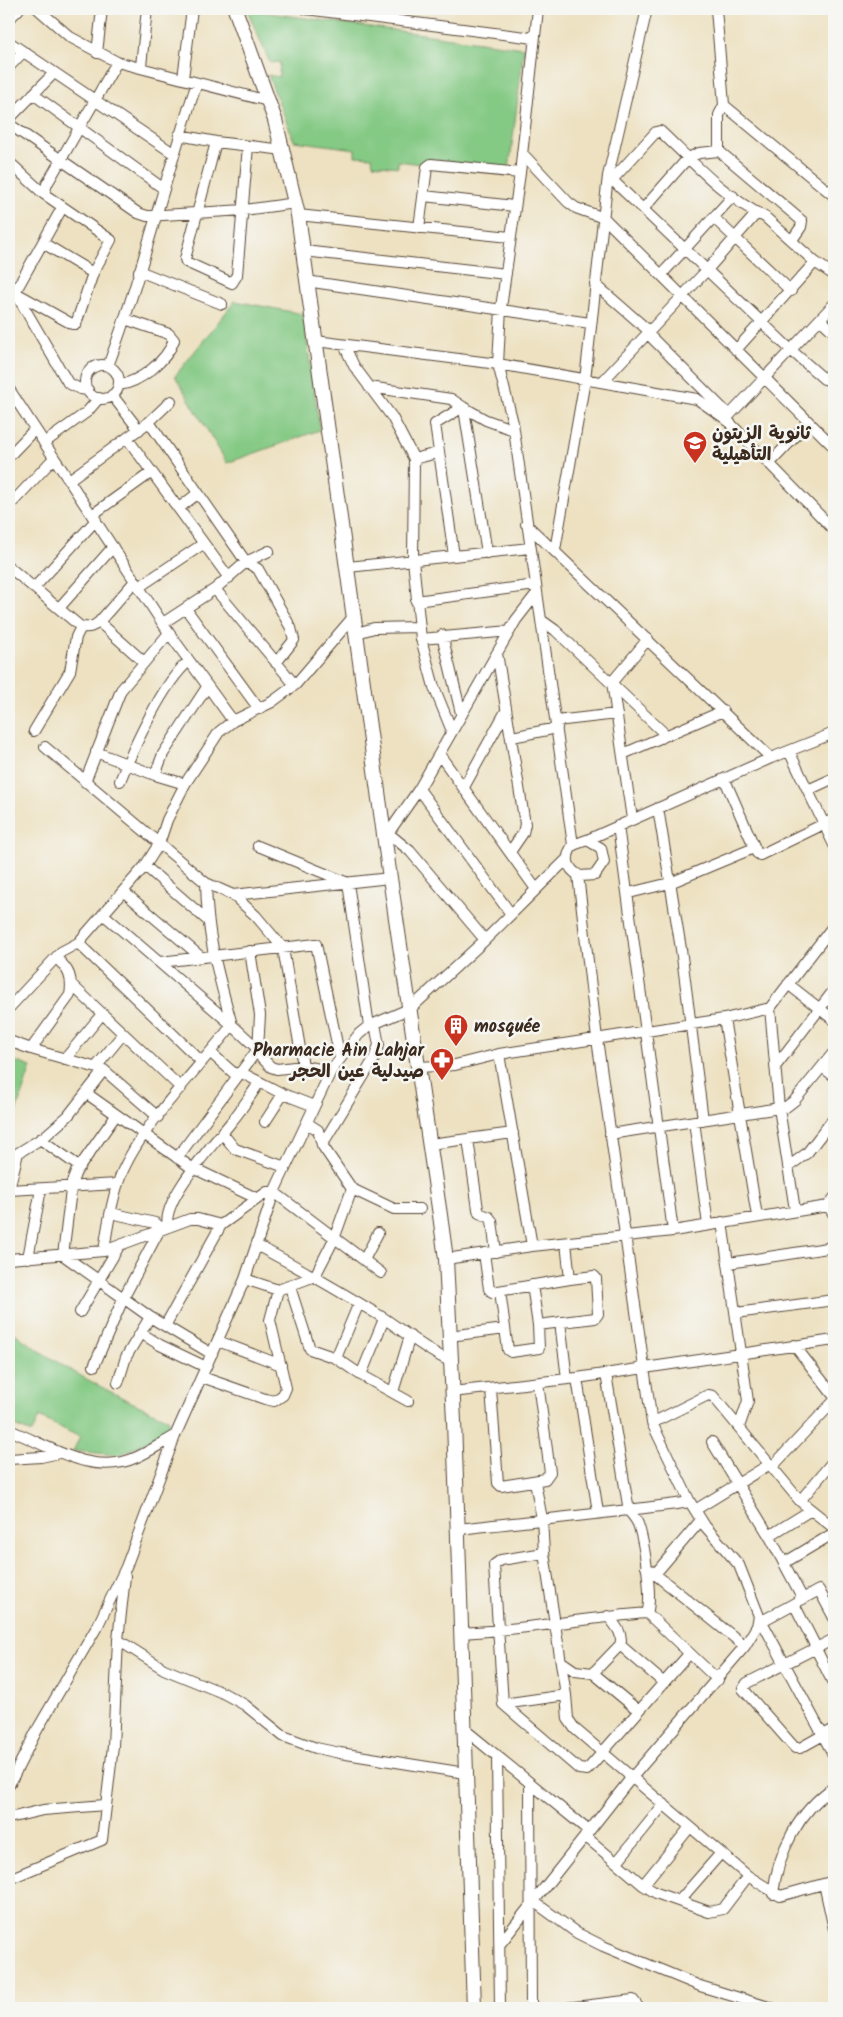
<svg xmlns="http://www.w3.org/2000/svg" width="843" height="2017" font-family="Kalam,'Playpen Sans Arabic',sans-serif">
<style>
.green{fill:#84c984;stroke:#607a51}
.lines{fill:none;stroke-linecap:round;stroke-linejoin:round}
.minor-casing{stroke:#564536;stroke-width:12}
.secondary-casing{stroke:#564536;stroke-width:16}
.minor{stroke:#fff;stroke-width:10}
.secondary{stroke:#fff;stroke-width:14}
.labels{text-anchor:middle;stroke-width:5;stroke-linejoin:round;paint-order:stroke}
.poi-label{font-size:18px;font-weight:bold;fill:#3b2a1e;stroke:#f6f6f2;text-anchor:start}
</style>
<rect width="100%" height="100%" fill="#f6f6f2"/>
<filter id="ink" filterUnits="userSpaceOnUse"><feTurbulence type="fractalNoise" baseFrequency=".02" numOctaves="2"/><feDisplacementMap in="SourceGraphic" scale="10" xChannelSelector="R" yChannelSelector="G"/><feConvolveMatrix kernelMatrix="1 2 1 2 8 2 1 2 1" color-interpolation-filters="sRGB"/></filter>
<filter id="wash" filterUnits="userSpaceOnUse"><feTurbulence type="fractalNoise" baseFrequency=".0096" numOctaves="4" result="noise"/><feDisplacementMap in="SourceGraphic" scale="20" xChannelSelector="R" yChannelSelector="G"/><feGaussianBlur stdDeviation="1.12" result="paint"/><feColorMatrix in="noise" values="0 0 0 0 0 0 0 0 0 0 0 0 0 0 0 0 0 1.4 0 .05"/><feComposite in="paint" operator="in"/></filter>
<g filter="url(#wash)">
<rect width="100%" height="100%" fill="#ede1c1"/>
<!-- green -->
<path class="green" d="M247,10l277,38 -15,122 -78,-11 -2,6 -31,-4v6l-25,-3 -1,-7 -17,-1v-7l-61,-8 -26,-66 11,2 1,-15 -10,1z
M235,301l68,13 17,116 -93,33 -52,-87z
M9,1059l22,8 -17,51 -5,-2z
M9,1329c48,37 103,65 159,90v13l-49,23 -46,-4 7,-14 -41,-20 -7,16 -23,-9z"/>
</g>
<g filter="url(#ink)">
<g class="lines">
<defs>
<path id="minor" d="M38,9l32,28 47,25 151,39
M306,9l228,29
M538,9l-18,164 -19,135 -3,56 15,59 60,422c-9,13 -6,24 7,31l15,-1 9,-13 -3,-14 -14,-8 -14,5
M716,9l8,96 -5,10v36
M9,19l10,-10
M9,42l164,111
M97,53l5,-44
M141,66l6,-57
M9,67l14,-15
M183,78l9,-69
M33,94l131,95
M724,105l110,91
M9,119l45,-46
M9,124l129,89 9,3 97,-6 52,-7
M179,135l37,7 68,8
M216,142l-31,117 1,3 46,21 5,-8 11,-129
M522,153l46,49 8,6 28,10 230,229
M9,162l35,32 67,46 -18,33 -17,51h-4l-63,-35
M608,176l184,175 32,28 4,1 6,-4
M613,179l43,-47 4,-1c32,30 65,67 105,86l50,45 19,13
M44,194l3,-10 70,-122
M424,196l90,10
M62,208l-47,84 53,91 12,6 8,1
M644,208l44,-50 11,-5 20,-2 83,70 -1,6 -9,13
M298,215l212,22
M714,218l77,73
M419,228l8,-61 4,-3 89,9
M43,243l50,30
M304,251l202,23
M139,271l83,33
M662,274l71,-78
M306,281l284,42
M595,284l54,47
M821,320l13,12
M647,333l81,81
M316,341l182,23 199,35 29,20 108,111
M344,345l10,21 38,51 22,42 -1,101 8,79 13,48 18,44
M736,350l79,-88
M85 382a17 17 0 1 1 34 0a17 17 0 1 1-34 0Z
M108,366c35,-93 57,-190 89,-283
M602,382l105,-112 49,-56
M119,385c21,-3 48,-24 55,-45l-5,-6 -44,-15
M369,387l82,12 12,8
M9,389l160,244 64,88
M112,395l27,35
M464,409l23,144
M726,419l108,-115
M149,422l97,140 12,7 33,59 3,12 -18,23
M127,438l102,140
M44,443l43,-31 12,-14
M9,456l26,-27
M414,459l23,-6
M769,464l40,-42
M69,480l80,-58 22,-21
M9,506l45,-48
M179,508l18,-14
M92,515l60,-43
M526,524l245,234
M555,550l30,-170 23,-204 39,-167
M454,556l-19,-132 28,-17 23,13 28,10
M9,567l72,60c8,1 12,0 18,-5l36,-41
M348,567l182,-19
M139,587l64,-43
M34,588l62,-68
M215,589l80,96
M416,601l120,-16
M59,608l54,-61
M186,609l73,100
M541,620l14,10 111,105
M99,622l45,40
M163,623l52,-34 31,-27 23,-11
M357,633l17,-5 45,-1
M442,635l19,78
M421,639l89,-8
M497,653l28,171 -2,9 -13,19
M556,721l61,-7
M34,731l36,-60 6,-34 5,-10
M512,737l45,-9
M45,747l161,136 27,12 23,21 27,32 20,118
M789,751l45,94
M96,752l59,23 30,9
M439,754l97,135
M623,754l100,-43
M155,775l8,-21 44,-67
M725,780l32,73 3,2 74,-36
M120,781c13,-32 43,-99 69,-120
M85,782l36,-92 48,-57
M464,787l42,-76
M419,789l92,125
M808,790l26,-12
M658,808l23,141 22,171
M632,819l-20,-137 36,-43
M618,826l55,405
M388,833l22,18 75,89
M385,838l34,-49 97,-169 21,-27
M587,840l184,-82 63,-25
M258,846l90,37 21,143
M145,866l62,54
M578,875l19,164 55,384 38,79 15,24 34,39 20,51 75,140
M124,892l77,65
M629,893l41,-10 84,-35
M233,895l157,-17
M103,914l129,111 26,24 3,8 10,10 6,2 26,-3 28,5
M78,943l124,119
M160,962l156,-18 24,114
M788,984l46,36
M72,985l109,103
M9,1008l52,-56 17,-9 67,-77 14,-22 8,-24 18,-36 34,-52 14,-11 39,-19 23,-17 59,-69
M770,1008l9,100 16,102
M724,1019l33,197
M9,1041l22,8 73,21 54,47
M31,1049l39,-54c3,-17 -1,-26 -14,-37
M211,1053l26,23
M499,1054l33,192
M65,1059l37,-45
M96,1067l27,-33
M419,1067l36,-2 44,-11 225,-35 46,-11 64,-83
M775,1067l59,-77
M822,1067l12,9
M240,1072l43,22 31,12
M86,1093l103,73 67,32
M116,1115l-40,57 -4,10 -9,73 87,62 62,37
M694,1121l14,104
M265,1122l18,-28
M222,1133l13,16 50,18
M610,1134l176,-27 9,-7 39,-48
M40,1139l40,28
M468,1139l10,70 1,4 10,4 3,4 4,31
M430,1144l83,-11
M322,1145l52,-86 5,-14 -4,-21
M177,1158l81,-109 2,-34 -10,-64
M788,1167l19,-14 27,-35
M9,1189l9,-36 26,-16 24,-21 36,-46
M352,1189l42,20h26
M9,1190l109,-6
M828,1206l6,9
M722,1222l26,179 -9,26
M168,1227c-8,-27 48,-85 64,-106 10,-12 18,-25 27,-38
M258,1246c42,22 83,46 124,71 23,15 43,33 68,44
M104,1251c3,-22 7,-46 14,-68 17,-52 80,-113 114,-158 -14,-51 -25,-88 -26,-142
M484,1253l5,36 3,3 78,-13 -4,-36
M28,1258l13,-69
M9,1259l95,-8 86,-32h8l23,6
M446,1259l86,-13 141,-15 155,-25 6,-8
M364,1260l14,-27
M729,1263l105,-16
M245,1279l33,11 37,-14 19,-37 18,-50 -30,-44 -4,-15 -11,-7
M532,1285l6,40 57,-7 3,-4 -2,-36 -2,-2 -24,3
M290,1287l20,62 26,9 25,17 47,26
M500,1291l8,59 3,2 28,-4 -1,-23
M80,1312l38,-64
M736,1313l98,-13
M560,1322l7,57
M165,1326l56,-101 46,-33h7l107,81
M141,1333l19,12 46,22
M449,1336l56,-7
M218,1341l63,24
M794,1345l40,51
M336,1358l23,-55
M94,1366l29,-67 36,-68 -1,-6 -3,-2 -44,-10
M606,1374l23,137c3,4 7,8 9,13 6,17 15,74 9,89
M361,1375l23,-56
M202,1377l63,22 9,2 9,-6 3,-7 -16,-68 8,-30
M577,1378l21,134
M118,1383l8,-26 24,-40
M491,1389l7,94 3,3 44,-7 5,-7 -12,-89
M393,1392l17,-56
M452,1392l125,-14 257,-38
M652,1423l56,-28 5,1 87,105 34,27
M9,1430c40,15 83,48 128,27 13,-6 25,-14 38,-21
M712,1442l59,97 32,60
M9,1459l32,-2 18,-4
M772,1467l62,-66
M535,1482l7,37 2,34 22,142 2,24 7,10 173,147 -25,33 -14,3 -53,-19 -13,-8 -58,-49
M800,1501l34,-41
M695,1510l75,-46
M459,1529c77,-9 154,-16 231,-27
M769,1536l42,-26
M544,1553l-43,7 -7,5 9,139 76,65 8,1 102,-116
M784,1563l50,-30
M646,1567l99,79
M655,1574l46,-54
M794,1604l23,45
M762,1621l57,-31 15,28
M461,1633c62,-3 124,-15 186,-20l71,67
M834,1639l-87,44 -4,6 52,59h5l34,-19
M118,1640l46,29 59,24 22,12 38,31 33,12 24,5 125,20
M620,1645l44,38
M816,1649l18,36
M562,1662l13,9 18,2 27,-28c4,-11 -5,-20 -12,-29
M593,1673l46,38
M503,1704l63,-9
M464,1729l125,102
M497,1755l3,253
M530,1783l1,225
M9,1785l28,-55 61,-105 28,-58 49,-131 70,-157 29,-87 57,-121 28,-37 10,-8 42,-18 74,-68 82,-81
M9,1818l34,-8 62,-5
M617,1862l47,-58
M748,1876l32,20 54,-15
M9,1879l93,-39 11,-94 5,-106 7,-64
M824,1884l10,45
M643,1885l47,-58
M773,1894c5,-43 26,-83 61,-107
M533,1901l44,32 26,13 97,40 72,22
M679,1901l42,-48
M500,1944l128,-162 117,-136 12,-20 2,-10
M566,2008l67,-8 6,8"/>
<path id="secondary" d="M235,9l40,111 23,95 92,663 50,337 6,44 8,162 20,587"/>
</defs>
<!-- minor casing -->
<use href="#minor" class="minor-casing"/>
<!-- secondary casing -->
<use href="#secondary" class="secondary-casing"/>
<!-- minor -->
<use href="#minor" class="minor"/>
<!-- secondary -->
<use href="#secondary" class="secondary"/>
</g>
</g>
<!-- icons -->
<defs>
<symbol id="school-pin" viewBox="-11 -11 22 30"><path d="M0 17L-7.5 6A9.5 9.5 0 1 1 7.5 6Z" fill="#c8321e" stroke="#f6f6f2"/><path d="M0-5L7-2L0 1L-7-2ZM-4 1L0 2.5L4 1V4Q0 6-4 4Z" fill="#fff"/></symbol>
<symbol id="building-pin" viewBox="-11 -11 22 30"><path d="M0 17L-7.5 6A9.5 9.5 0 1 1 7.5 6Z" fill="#c8321e" stroke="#f6f6f2"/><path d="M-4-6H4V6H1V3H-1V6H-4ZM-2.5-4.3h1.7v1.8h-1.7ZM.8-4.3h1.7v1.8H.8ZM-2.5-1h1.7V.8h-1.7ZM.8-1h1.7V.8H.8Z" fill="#fff"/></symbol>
<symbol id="pharmacy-pin" viewBox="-11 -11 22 30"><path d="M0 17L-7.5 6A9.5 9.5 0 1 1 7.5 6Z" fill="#c8321e" stroke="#f6f6f2"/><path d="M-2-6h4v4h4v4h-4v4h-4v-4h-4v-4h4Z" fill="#fff"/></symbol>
</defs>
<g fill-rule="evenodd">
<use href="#school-pin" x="681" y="429" width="28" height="38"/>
<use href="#building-pin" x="442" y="1012" width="28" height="38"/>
<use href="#pharmacy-pin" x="428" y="1046" width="28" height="38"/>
</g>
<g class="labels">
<!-- poi labels -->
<g class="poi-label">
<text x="712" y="439">ثانوية الزيتون<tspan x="712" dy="21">التأهيلية</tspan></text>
<text x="474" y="1032">mosquée</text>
<text x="424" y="1056" text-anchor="end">Pharmacie Ain Lahjar<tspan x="424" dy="21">صيدلية عين الحجر</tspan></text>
</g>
</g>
<!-- margin -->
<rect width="843" height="2017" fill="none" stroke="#f6f6f2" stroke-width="30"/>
</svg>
